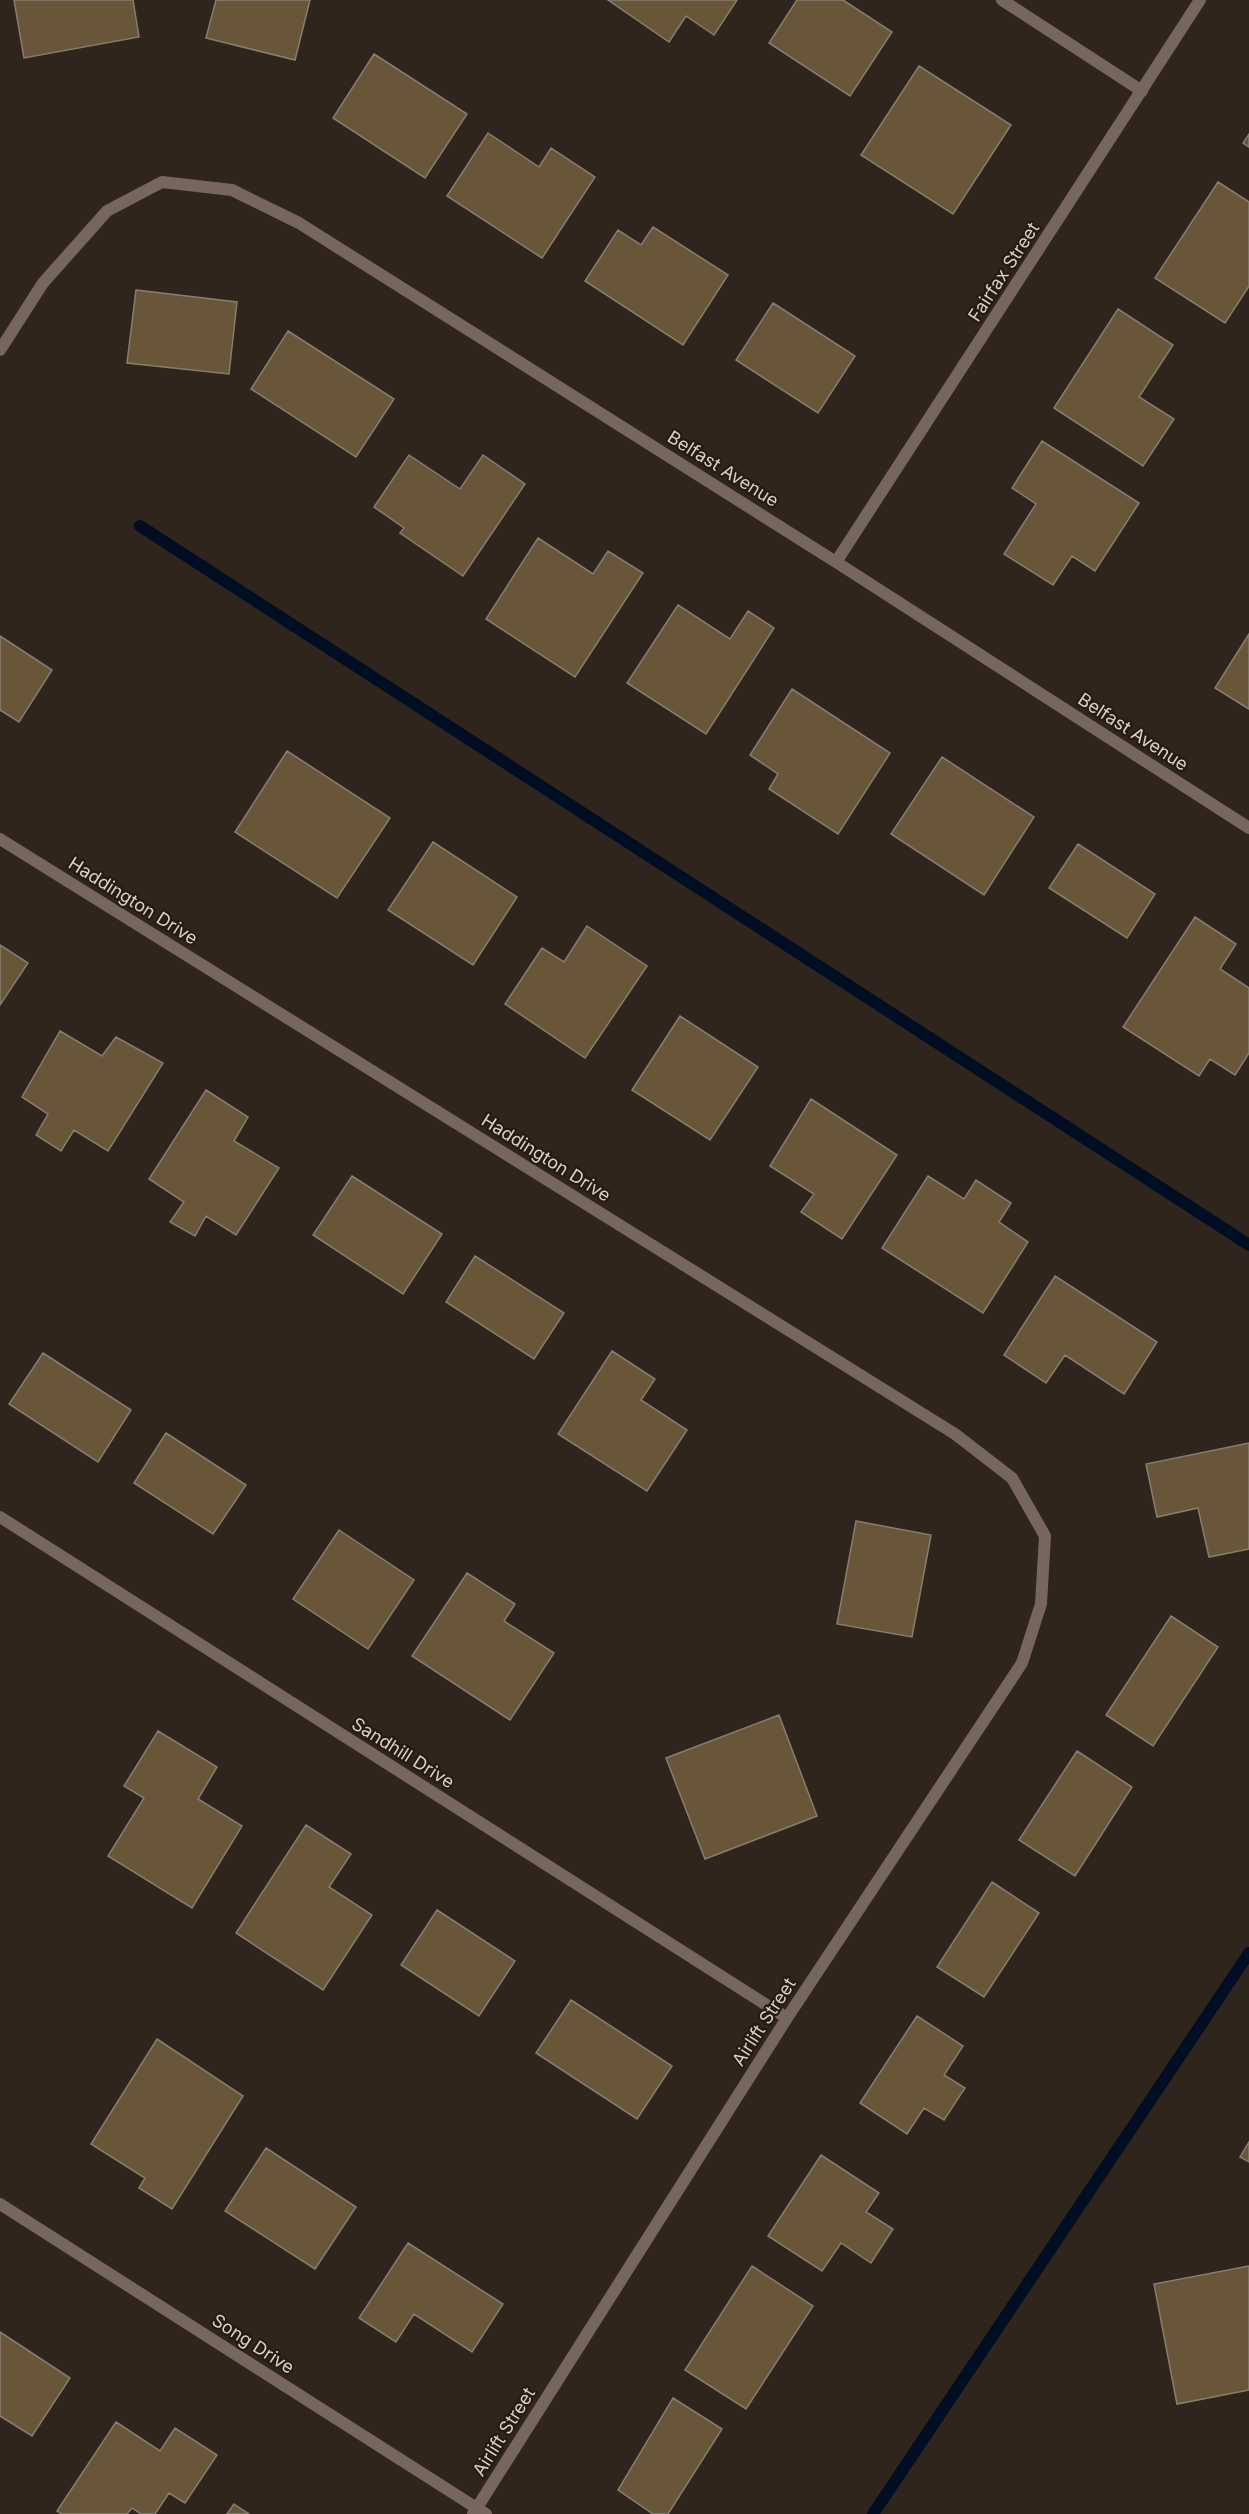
<svg xmlns="http://www.w3.org/2000/svg" width="1249" height="2514" font-family="Inter,sans-serif">
<style>
.lines{fill:none;stroke-linecap:round;stroke-linejoin:round}
.stream{stroke:#000e24;stroke-width:12}
.building{fill:#695537;stroke:#877e71;stroke-width:1.5}
.street{stroke:#776660;stroke-width:12}
.labels{text-anchor:middle;stroke-width:4.5;stroke-linejoin:round;paint-order:stroke}
.street-label{font-size:18px;fill:#d9d1cc;stroke:#261b13}
</style>
<rect width="100%" height="100%" fill="#30251c"/>
<g class="lines">
<!-- stream -->
<path class="stream" d="M140,526l1109,719
M873,2514l376,-561"/>
</g>
<!-- building -->
<path class="building" d="M14,0h119l6,37 -115,21z
M216,0h94l-15,60 -89,-22z
M608,0h129l-23,35 -28,-19 -17,26z
M797,0h46l49,32 -42,64 -81,-53z
M374,54l93,60 -42,64 -92,-60z
M919,66l92,59 -58,89 -92,-59z
M488,133l51,34 12,-19 44,29 -53,81 -95,-62z
M1249,134v13l-6,-4z
M1218,182l31,20v84l-24,37 -70,-45z
M653,227l75,48 -45,70 -98,-64 33,-51 23,15z
M136,290l101,12 -8,72 -102,-11z
M773,303l82,53 -37,57 -82,-53z
M1118,309l55,36 -34,52 35,22 -31,47 -89,-58z
M288,331l106,68 -38,58 -105,-68z
M1042,441l97,62 -44,68 -23,-15 -19,29 -49,-31 32,-50 -24,-16z
M409,455l51,34 23,-34 42,29 -62,92 -63,-43 4,-5 -30,-21z
M538,538l55,36 15,-23 35,22 -68,104 -89,-58z
M678,605l52,34 18,-28 26,17 -68,106 -79,-51z
M1249,634v75l-34,-21z
M0,636l52,34 -33,52 -19,-12z
M792,689l98,64 -52,81 -69,-45 9,-15 -28,-19z
M287,751l103,67 -53,80 -102,-66z
M942,757l92,60 -50,78 -93,-61z
M433,842l84,55 -44,68 -85,-55z
M1078,844l77,50 -28,44 -78,-50z
M1195,917l41,27 -16,25 29,19v65l-14,22 -25,-16 -11,17 -76,-49z
M587,926l60,40 -62,92 -80,-54 37,-56 22,14z
M0,945l28,18 -28,42z
M680,1016l78,51 -48,73 -78,-50z
M60,1031l42,25 14,-19 47,26 -55,88 -34,-21 -13,21 -25,-16 12,-21 -26,-17z
M206,1090l42,27 -14,24 45,27 -43,67 -30,-19 -11,20 -25,-14 14,-20 -35,-23z
M811,1099l86,56 -55,84 -41,-27 13,-18 -44,-28z
M352,1176l90,58 -39,60 -90,-59z
M928,1176l36,23 12,-19 35,23 -12,19 29,20 -45,71 -101,-65z
M475,1256l89,57 -30,46 -88,-57z
M1055,1276l102,66 -33,52 -59,-39 -19,28 -42,-28z
M612,1351l43,28 -14,21 46,30 -40,61 -89,-57z
M43,1353l88,57 -33,52 -89,-58z
M166,1433l80,52 -33,49 -79,-51z
M1249,1443v106l-40,8 -11,-49 -41,9 -11,-53z
M856,1521l75,14 -19,102 -75,-13z
M339,1530l75,50 -46,69 -75,-50z
M467,1573l48,31 -11,17 50,32 -44,67 -98,-64z
M1171,1616l47,31 -65,99 -47,-31z
M779,1715l38,101 -112,43 -39,-101z
M158,1731l59,36 -19,32 44,27 -50,82 -84,-52 36,-58 -20,-12z
M1077,1751l55,36 -57,89 -56,-36z
M306,1825l45,29 -22,33 43,28 -49,75 -87,-57z
M992,1882l47,31 -55,84 -47,-30z
M437,1910l78,51 -36,55 -78,-51z
M571,2000l101,66 -35,53 -101,-66z
M917,2016l46,30 -19,29 21,13 -21,32 -20,-12 -17,26 -47,-31z
M157,2039l86,57 -71,113 -33,-21 6,-10 -54,-34z
M1249,2142v20l-9,-5z
M266,2148l90,59 -41,62 -90,-58z
M821,2155l58,38 -13,19 27,17 -22,34 -30,-20 -19,28 -54,-35z
M408,2243l95,61 -31,48 -58,-38 -18,28 -37,-24z
M752,2266l61,40 -67,103 -61,-39z
M1249,2266v124l-72,14 -23,-120z
M0,2332l70,46 -38,58 -32,-20z
M673,2398l49,31 -54,85h-15l-35,-24z
M116,2422l44,29 15,-23 42,27 -32,48 -16,-10 -14,21h-14l-9,-6 -5,6h-65l-5,-3z
M234,2504l15,10h-22z"/>
<g class="lines">
<!-- street -->
<path class="street" d="M1002,0l140,91
M0,350l43,-67 64,-72 55,-29 70,8 67,33 537,339 413,266
M836,562l364,-562
M0,839l955,595 57,44 33,58 -4,68 -19,59 -235,355 -314,496
M0,1517l787,501
M0,2204l486,310"/>
</g>
<g class="labels">
<!-- street labels -->
<g class="street-label">
<text transform="translate(1004 272) rotate(-57)" y="6">Fairfax Street</text>
<text transform="translate(723 469) rotate(32)" y="6">Belfast Avenue</text>
<text transform="translate(1133 732) rotate(33)" y="6">Belfast Avenue</text>
<text transform="translate(133 901) rotate(32)" y="6">Haddington Drive</text>
<text transform="translate(546 1158) rotate(32)" y="6">Haddington Drive</text>
<text transform="translate(403 1753) rotate(32)" y="6">Sandhill Drive</text>
<text transform="translate(764 2022) rotate(-57)" y="6">Airlift Street</text>
<text transform="translate(253 2344) rotate(33)" y="6">Song Drive</text>
<text transform="translate(504 2432) rotate(-58)" y="6">Airlift Street</text>
</g>
</g>
</svg>
